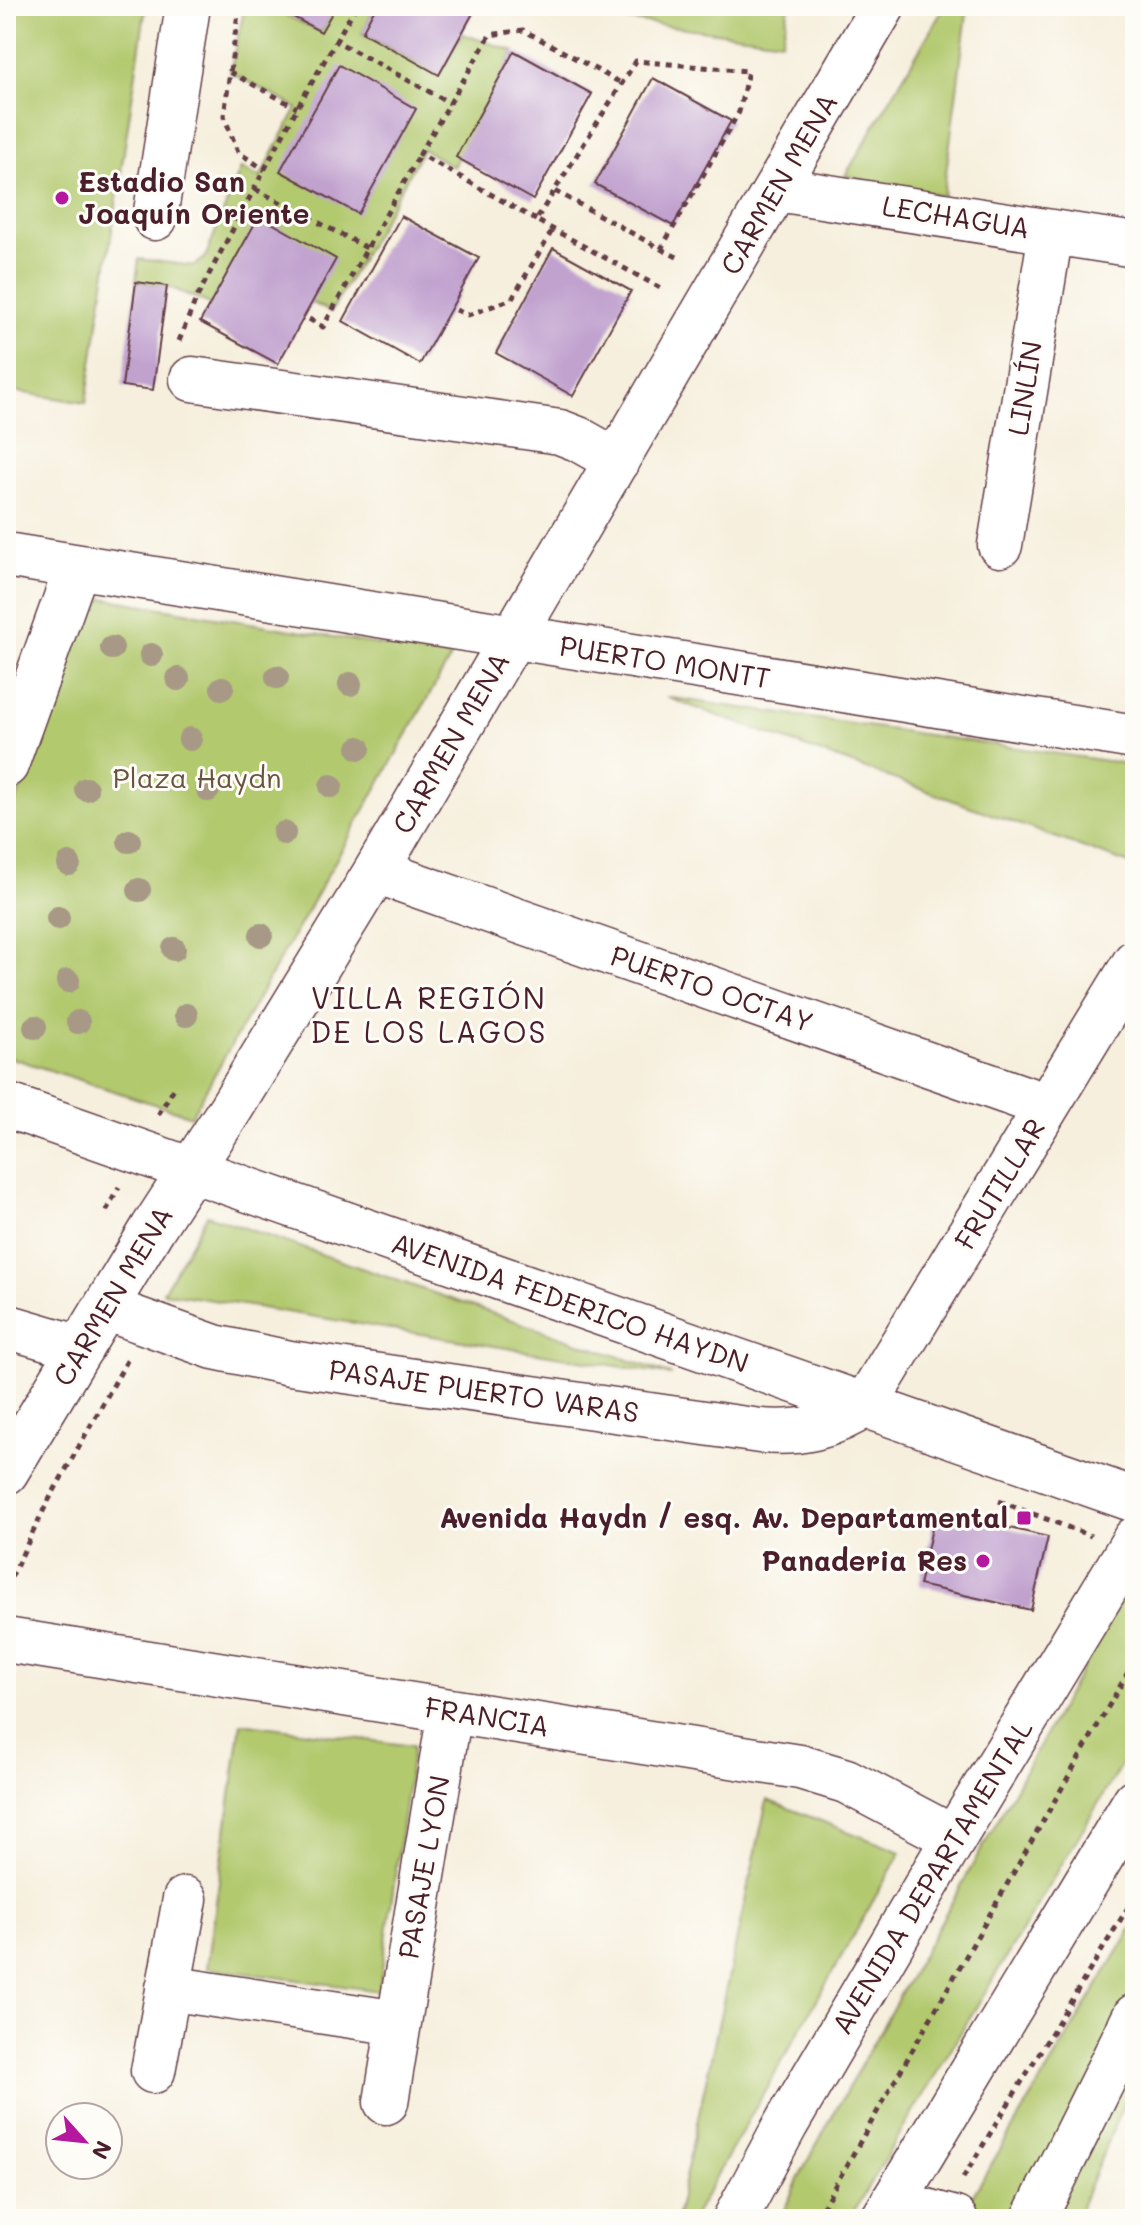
<svg xmlns="http://www.w3.org/2000/svg" width="1141" height="2225" font-family="Mali,sans-serif">
<style>
.green{fill:#b2c96e;stroke:#7e744c;stroke-width:2}
.building{fill:#c1a2cf}
.lines{fill:none;stroke-linecap:round;stroke-linejoin:round}
.minor-casing{stroke:#643e46;stroke-width:47}
.major-casing{stroke:#643e46;stroke-width:47}
.path{stroke:#643e46;stroke-width:5;stroke-dasharray:6 6;stroke-linecap:butt}
.minor{stroke:#fff;stroke-width:44}
.major{stroke:#fff;stroke-width:44}
.tree{fill:#a89986}
.poi-dot{fill:#b5179e;stroke:#fdfcf7;stroke-width:3}
.labels{text-anchor:middle;stroke-width:6;stroke-linejoin:round;paint-order:stroke}
.poi-label{font-size:28px;font-weight:bold;fill:#4a1f2b;stroke:#fdfcf7;text-anchor:end}
.street-label{font-size:28px;fill:#4a1f2b;stroke:#fdfcf7}
.park-label{font-size:28px;fill:#69523f;stroke:#fdfcf7}
.neighbourhood-label{font-size:30px;letter-spacing:2px;fill:#4a1f2b;stroke:#fdfcf7}
</style>
<rect width="100%" height="100%" fill="#fdfcf7"/>
<filter id="ink" filterUnits="userSpaceOnUse"><feTurbulence type="fractalNoise" baseFrequency=".0125" numOctaves="2"/><feDisplacementMap in="SourceGraphic" scale="16" xChannelSelector="R" yChannelSelector="G"/><feConvolveMatrix kernelMatrix="1 2 1 2 8 2 1 2 1" color-interpolation-filters="sRGB"/></filter>
<filter id="wash" filterUnits="userSpaceOnUse"><feTurbulence type="fractalNoise" baseFrequency=".006" numOctaves="4" result="noise"/><feDisplacementMap in="SourceGraphic" scale="32" xChannelSelector="R" yChannelSelector="G"/><feGaussianBlur stdDeviation="1.8" result="paint"/><feColorMatrix in="noise" values="0 0 0 0 0 0 0 0 0 0 0 0 0 0 0 0 0 1.4 0 .05"/><feComposite in="paint" operator="in"/></filter>
<g filter="url(#wash)">
<rect width="100%" height="100%" fill="#f6efdd"/>
<!-- green -->
<path class="green" d="M6,6h140l-60,397 -80,-13z
M245,6h21l55,26 15,-26h40l-14,27 77,42 23,-41 52,17 -61,116 -30,-18 -92,163 -19,-9 -102,1 -43,-18 -31,-4 3,-23 55,7 11,-8 36,-90 19,10 37,-70 -67,-36z
M595,6h194l-7,35 -188,-25z
M945,6h23l-25,190 -98,-20z
M91,596l360,61 -260,459 -185,-60v-227z
M666,697l469,68v101z
M207,1215l465,160 -509,-83z
M1135,1574v168l-286,477h-69l23,-50z
M241,1723l172,23 -34,245 -172,-23z
M767,1800l134,52 -209,367h-16z
M1135,1923v153l-59,143h-75l-35,-12z"/>
<g id="blocks">
<!-- building -->
<path class="building" d="M273,6h63l-15,26z
M376,6h101l-38,69 -77,-43z
M540,6h55l-1,10z
M514,51l78,43 -59,106 -77,-43z
M339,65l77,44 -58,105 -78,-43z
M653,78l78,43 -58,105 -78,-42z
M259,216l77,43 -58,105 -78,-42z
M401,216l78,42 -59,106 -77,-43z
M553,248l78,43 -58,105 -77,-43z
M136,282l31,4 -14,104 -31,-4z
M936,1511l112,26 -17,73 -112,-25z"/>
</g>
</g>
<g filter="url(#ink)">
<use href="#blocks" fill-opacity="0" stroke="#643e46" stroke-width="2"/>
<g class="lines">
<defs>
<path id="minor" d="M777,189l358,56
M155,218l33,-212
M192,379l368,53 18,7 39,22
M1000,545l51,-313
M6,555l1129,182
M6,765l71,-198
M376,871l671,235
M6,1105l1129,395
M105,1308l109,39 76,16 470,68c39,3 72,-3 105,-26l270,-443
M6,1326l75,22
M6,1472l147,-244 78,-120 145,-237 507,-865
M6,1640l794,127 46,14 108,57
M168,1988l230,35
M153,2071l32,-172
M386,2102l64,-391
M893,2202l62,17
M1034,2219l101,-203"/>
<path id="major" d="M735,2219l51,-95 168,-286 181,-299
M883,2219l252,-418"/>
</defs>
<!-- minor casing -->
<use href="#minor" class="minor-casing"/>
<!-- major casing -->
<use href="#major" class="major-casing"/>
<!-- path -->
<path class="path" d="M239,6l-15,110 14,36 27,18
M356,6l-20,35 114,62
M230,72l67,36
M255,189l112,59
M555,191l106,58 78,-137 9,-41 -112,-10 -100,159 128,70
M536,220l-116,-66 70,-119 33,-5 98,53
M661,249l20,10
M456,310l12,5 44,-16 41,-70
M309,319l14,8 97,-173
M179,341l17,-42 101,-191 39,-67
M158,1115l16,-27
M106,1211l13,-24
M999,1501l92,35
M6,1588l40,-83 82,-146
M963,2178l172,-282
M816,2219l319,-559"/>
<!-- minor -->
<use href="#minor" class="minor"/>
<!-- major -->
<use href="#major" class="major"/>
</g>
<!-- trees -->
<g class="tree">
<circle cx="112" cy="648" r="12"/>
<circle cx="151" cy="655" r="12"/>
<circle cx="277" cy="677" r="12"/>
<circle cx="178" cy="679" r="12"/>
<circle cx="350" cy="684" r="12"/>
<circle cx="222" cy="688" r="12"/>
<circle cx="190" cy="739" r="12"/>
<circle cx="359" cy="748" r="12"/>
<circle cx="331" cy="786" r="12"/>
<circle cx="86" cy="789" r="12"/>
<circle cx="208" cy="790" r="12"/>
<circle cx="284" cy="833" r="12"/>
<circle cx="129" cy="841" r="12"/>
<circle cx="69" cy="864" r="12"/>
<circle cx="139" cy="890" r="12"/>
<circle cx="58" cy="918" r="12"/>
<circle cx="261" cy="935" r="12"/>
<circle cx="174" cy="949" r="12"/>
<circle cx="68" cy="981" r="12"/>
<circle cx="186" cy="1015" r="12"/>
<circle cx="78" cy="1022" r="12"/>
<circle cx="35" cy="1027" r="12"/>
</g>
</g>
<!-- markers -->
<g class="poi-dot">
<circle cx="62" cy="198" r="8"/>
<rect x="1016" y="1510" width="16" height="16" rx="4"/>
<circle cx="983" cy="1561" r="8"/>
</g>
<g class="labels">
<!-- poi labels -->
<g class="poi-label">
<text x="78" y="192" text-anchor="start">Estadio San<tspan x="78" dy="32">Joaquín Oriente</tspan></text>
<text x="1008" y="1528">Avenida Haydn / esq. Av. Departamental</text>
<text x="967" y="1571">Panaderia Res</text>
</g>
<!-- street labels -->
<g class="street-label">
<text transform="translate(779 184) rotate(-60)" y="10">CARMEN MENA</text>
<text transform="translate(956 217) rotate(9)" y="10">LECHAGUA</text>
<text transform="translate(1025 388) rotate(-81)" y="10">LINLÍN</text>
<text transform="translate(665 662) rotate(9)" y="10">PUERTO MONTT</text>
<text transform="translate(451 743) rotate(-60)" y="10">CARMEN MENA</text>
<text transform="translate(712 989) rotate(19)" y="10">PUERTO OCTAY</text>
<text transform="translate(1000 1184) rotate(-59)" y="10">FRUTILLAR</text>
<text transform="translate(113 1296) rotate(-59)" y="10">CARMEN MENA</text>
<text transform="translate(570 1303) rotate(19)" y="10">AVENIDA FEDERICO HAYDN</text>
<text transform="translate(484 1391) rotate(8)" y="10">PASAJE PUERTO VARAS</text>
<text transform="translate(487 1717) rotate(9)" y="10">FRANCIA</text>
<text transform="translate(424 1867) rotate(-80)" y="10">PASAJE LYON</text>
<text transform="translate(932 1877) rotate(-59)" y="10">AVENIDA DEPARTAMENTAL</text>
</g>
<!-- park labels -->
<g class="park-label">
<text x="197" y="788">Plaza Haydn</text>
</g>
<!-- neighbourhood labels -->
<g class="neighbourhood-label">
<text x="429" y="1009">VILLA REGIÓN<tspan x="429" dy="34">DE LOS LAGOS</tspan></text>
</g>
</g>
<!-- margin -->
<rect width="1141" height="2225" fill="none" stroke="#fdfcf7" stroke-width="32"/>
<!-- north arrow -->
<g transform="translate(84 2141) rotate(117)"><circle r="38" fill="#fdfcf7" stroke="#b5a4a5" stroke-width="2"/>
<path d="M0-6L14 30L0 20L-14 30Z" fill="#b5179e"/>
<text y="-12" font-size="22" font-weight="bold" text-anchor="middle" fill="#4a1f2b">N</text>
</g>
</svg>
